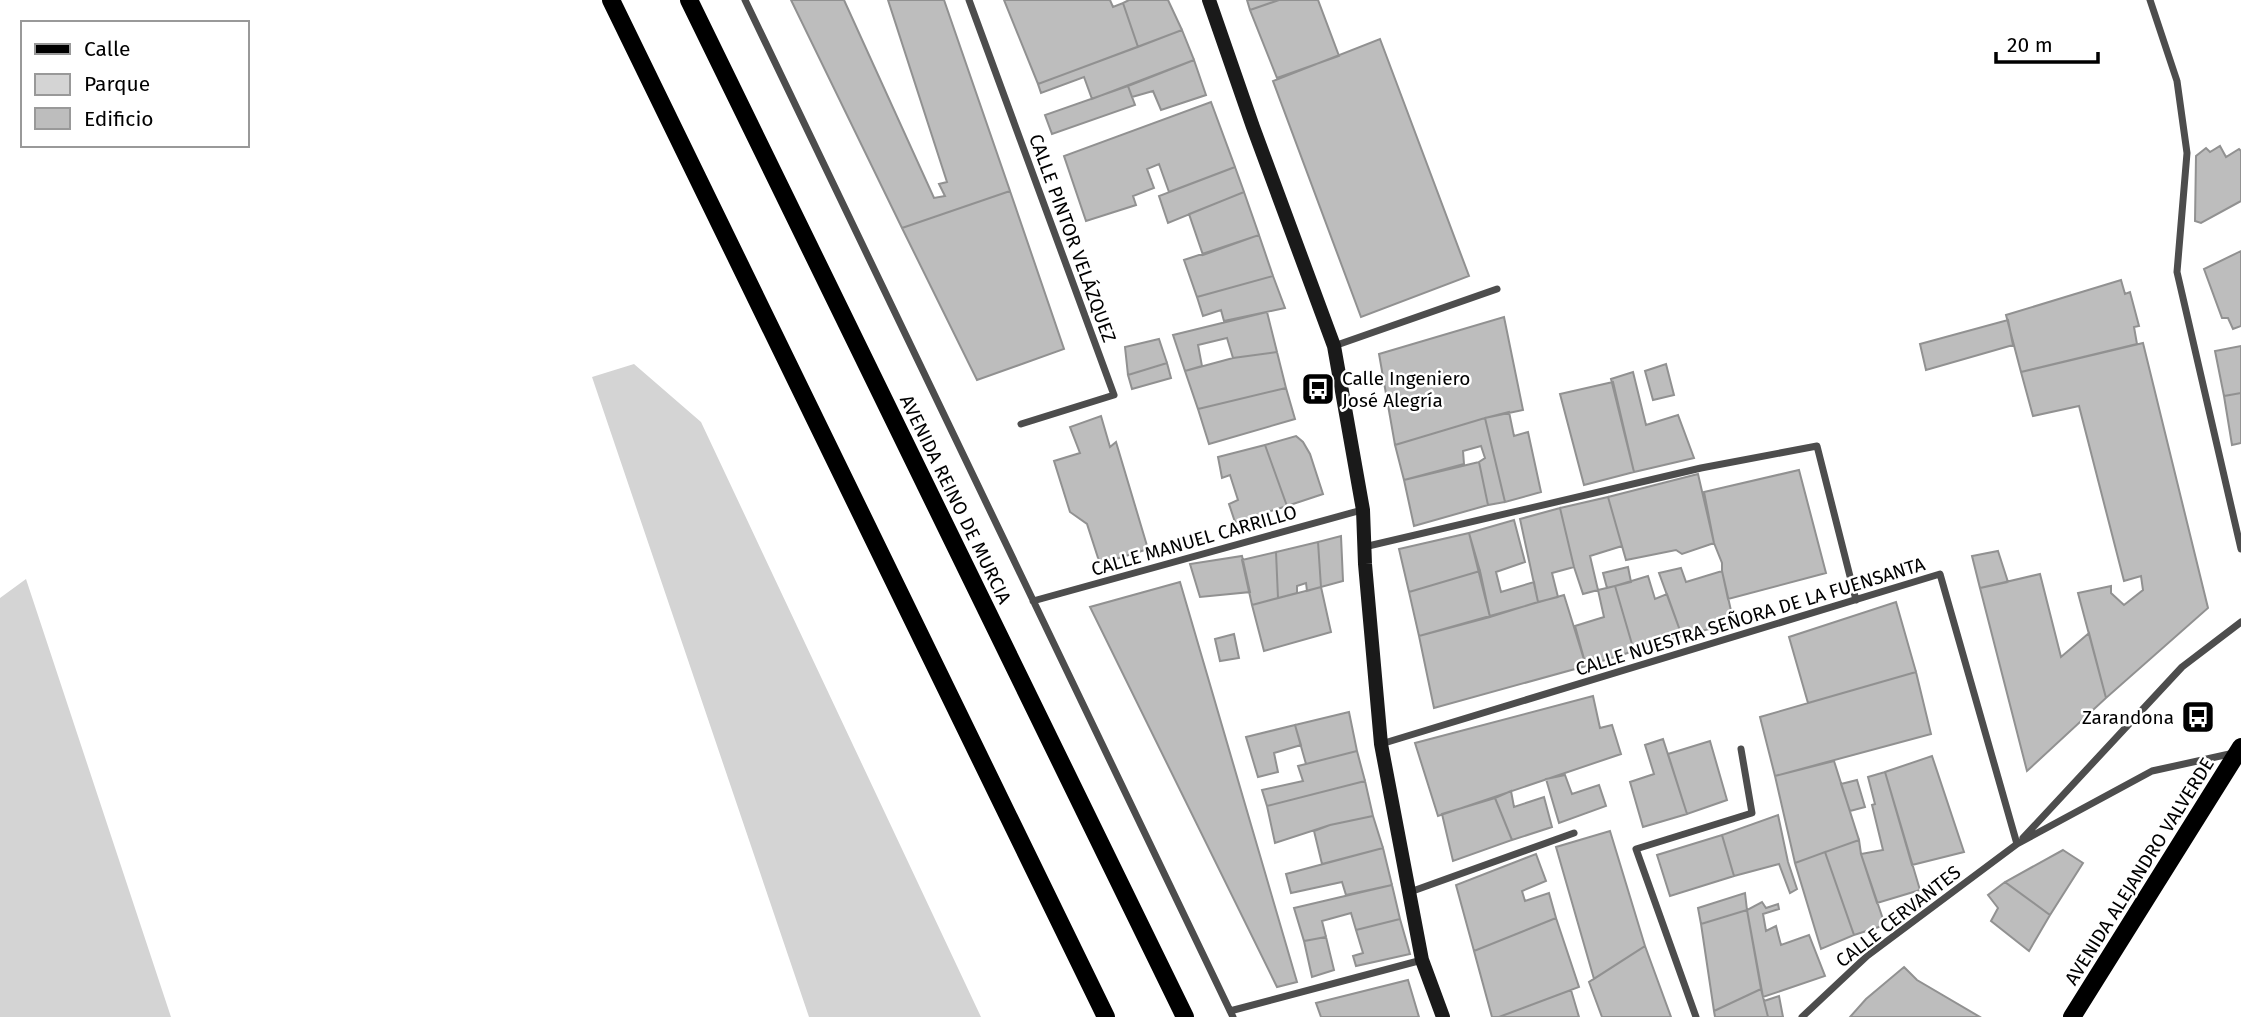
<svg xmlns="http://www.w3.org/2000/svg" width="2241" height="1017" font-family="'Fira Sans',sans-serif">
<style>
.green{fill:#d4d4d4}
.building{fill:#bdbdbd;stroke:#919191;stroke-width:2}
.lines{fill:none;stroke-linecap:round;stroke-linejoin:round}
.street{stroke:#4d4d4d;stroke-width:7}
.secondary{stroke:#1a1a1a;stroke-width:14}
.primary{stroke:#000;stroke-width:18}
.labels{text-anchor:middle;stroke-width:5;stroke-linejoin:round;paint-order:stroke}
.street-label{font-size:19px;fill:#000;stroke:#fff}
.poi-label{font-size:19px;fill:#000;stroke:#fff;text-anchor:start}
</style>
<rect width="100%" height="100%" fill="#fff"/>
<!-- green -->
<path class="green" d="M634,364l67,58 280,595h-172l-217,-640z
M26,579l145,438h-171v-419z"/>
<!-- building -->
<path class="building" d="M791,0h53l90,198 11,-2 -6,-12 8,-2 -59,-182h56l66,191 -108,37z
M1004,0h106l3,7 10,-4 15,44 -100,37z
M1129,0h39l14,30 -44,17 -15,-44z
M1247,0h32l-29,10z
M1279,0h39l21,56 -62,22 -27,-68z
M1182,30l12,30 -102,39 -8,-22 -43,16 -3,-9z
M1380,39l89,237 -108,41 -88,-236z
M1194,60l12,35 -45,15 -8,-19 -21,6 -4,-11z
M1128,86l7,19 -83,29 -7,-19z
M1211,102l24,65 -66,25 -10,-28 -12,5 7,19 -21,8 3,9 -50,16 -22,-65z
M2220,146l6,11 13,-8 2,2v50l-40,22 -6,-2 1,-65 10,-8 4,4z
M1235,167l9,25 -76,31 -9,-27z
M1010,191l54,158 -87,31 -75,-152z
M1244,192l15,43 -56,20 -14,-41z
M1259,235l14,41 -76,21 -13,-37z
M2241,251v75l-8,3 -5,-11h-6l-18,-49z
M1273,276l12,32 -61,13 -3,-11 -18,6 -6,-19z
M2121,280l4,14 5,-2 9,34 -5,1 3,17 -116,28 -15,-57z
M1267,312l10,40 -44,6 -6,-20 -29,7 4,21 -17,5 -12,-36z
M1504,317l19,93 -38,8 -90,27 -16,-91z
M2008,320l5,25 -87,25 -6,-26z
M1159,339l8,24 -39,12 -3,-28z
M2143,343l65,265 -102,90 -28,-105 33,-7v7l13,12 19,-15 -2,-14 -17,5 -45,-175 -46,10 -12,-44z
M2241,346v47l-17,3 -9,-45z
M1277,352l9,36 -88,21 -13,-38 48,-13z
M1167,363l4,15 -39,11 -4,-14z
M1666,364l8,31 -21,5 -8,-29z
M1633,372l13,53 32,-10 16,43 -60,14 -23,-93z
M1613,382l21,90 -50,13 -24,-91z
M1286,388l9,31 -86,25 -11,-35z
M2241,393v50l-9,2 -8,-49z
M1509,412l5,24 14,-4 13,60 -36,10 -20,-84z
M1101,416l9,31 6,-5 32,107 -48,15 -13,-40 -17,-12 -16,-51 26,-8 -10,-26z
M1485,418l20,84 -17,3 -9,-43 6,-4 -4,-12 -18,5 1,13 -60,16 -9,-35z
M1296,436l7,6 7,12 13,40 -36,12 -22,-61z
M1265,445l22,61 -52,16 -6,-18 9,-4 -8,-25 -8,3 -4,-21z
M1479,462l9,43 -74,21 -10,-46z
M1799,470l27,103 -98,26 -6,-28v-8l-8,-20 -10,-51z
M1698,474l16,69 -32,11 -6,-4 -50,10 -18,-63z
M1608,497l14,49 -32,10 8,34 -15,4 -9,-27 -14,-59z
M1560,508l14,59 -22,6 6,24 -20,5 -18,-83z
M1514,520l11,42 -29,10 5,20 33,-10 4,20 -48,15 -21,-84z
M1469,533l11,38 -71,21 -10,-43z
M1341,536l2,45 -22,6 -3,-45z
M1318,542l3,45 -14,4 -1,-8 -9,3v7l-19,5 -2,-46z
M1998,551l10,31 -28,6 -8,-32z
M1276,552l2,46 -26,7 -10,-45z
M1242,556l8,36 -50,5 -10,-33z
M1628,567l3,15 -24,6 -4,-15z
M1681,568l5,14 36,-11 10,44 -3,9 -47,12 -23,-63z
M1480,571l10,46 -71,19 -10,-44z
M2040,574l21,83 28,-24 17,65 -79,73 -47,-183z
M1648,576l7,23 12,-5 15,42 -48,15 -19,-65z
M1180,582l117,400 -20,5 -187,-380z
M1615,586l19,65 -48,15 -11,-40 29,-9 -6,-27z
M1321,587l10,45 -67,19 -12,-46z
M1564,595l22,71 -152,42 -15,-72z
M1896,602l20,70 -108,31 -19,-66z
M1234,634l5,24 -19,3 -5,-22z
M1916,672l15,62 -156,42 -15,-59z
M1593,696l7,32 12,-3 9,29 -183,62 -23,-73z
M1349,712l8,39 -51,13 -11,-39z
M1295,725l6,20 -27,8 4,19 -20,5 -12,-40z
M1663,739l24,75 -44,13 -13,-45 24,-8 -9,-29z
M1710,741l17,59 -40,14 -19,-60z
M1357,751l8,30 -98,25 -5,-16 41,-9 -5,-15z
M1932,756l32,96 -52,13 -27,-93z
M1834,761l25,79 -64,23 -20,-87z
M1885,772l35,118 -43,13 -16,-49 22,-4 -11,-45 3,-1 -7,-27z
M1565,775l7,19 27,-9 7,21 -47,17 -13,-44z
M1857,780l8,27 -15,4 -9,-27z
M1365,781l8,35 -43,9 -55,18 -8,-37z
M1511,791l3,16 30,-10 8,30 -40,13 -17,-42z
M1495,798l17,42 -59,21 -11,-47z
M1778,815l10,47 9,27 -7,4 -11,-29 -45,12 -12,-41z
M1373,816l10,32 -61,16 -8,-33 16,-6z
M1610,831l35,115 -51,33 -38,-132z
M1722,835l12,41 -64,20 -13,-41z
M1859,840l2,14 24,71 -31,10 -29,-83z
M1383,848l9,37 -46,10 -4,-13 -51,11 -5,-19z
M2063,850l20,13 -33,52 -45,-33z
M1825,852l29,83 -33,14 -26,-86z
M1536,854l10,27 -24,10 3,10 24,-8 7,25 -82,33 -18,-66z
M2005,882l45,33 -21,36 -38,-30 7,-13 -10,-13z
M1392,885l8,34 -44,11 -5,-17 -29,8 4,16 -22,4 -10,-33z
M1745,893l2,17 -46,14 -3,-16z
M1762,902l4,6 12,-4 1,5 -16,5 3,17 10,-5 5,19 28,-10 16,41 -62,21 -16,-87z
M1747,910l14,79 -47,22 -13,-87z
M1556,918l23,69 -80,30h-7l-18,-66z
M1400,919l10,35 -54,12 -3,-10 10,-3 -7,-23z
M1326,937l8,33 -22,7 -8,-36z
M1645,946l26,71h-69l-13,-35z
M1904,967l13,13 63,37h-130l16,-18z
M1408,980l11,37h-98l-5,-14z
M1761,989l7,28h-53l-1,-6z
M1571,990l8,27h-80z
M1779,996l4,21h-15l-4,-16z"/>
<g class="lines">
<!-- street -->
<path class="street" d="M745,0l488,1017
M969,0l145,395 -93,29
M2150,0l27,81 10,72 -10,119 64,277
M1334,346l163,-57
M1364,547l337,-79 116,-22 39,154
M1033,601l329,-91
M1381,744l559,-170 77,270
M2023,838l159,-171 59,-45
M1410,892l164,-59
M1230,1011l192,-51
M1696,1017l-60,-168 116,-36 -11,-64
M1802,1017l65,-61 150,-112 135,-73 82,-18"/>
<!-- secondary -->
<path class="secondary" d="M1209,0l44,127 81,219 29,164 2,54 16,180 41,216 21,57"/>
<!-- primary -->
<path class="primary" d="M611,0l495,1017
M689,0l496,1017
M2072,1017l169,-270"/>
</g>
<!-- icons -->
<defs>
<symbol id="bus-square" viewBox="-11 -11 22 22"><rect x="-9" y="-9" width="18" height="18" rx="4" fill="#000" stroke="#fff"/><path d="M-5-6H5V4H4V6H2V4H-2V6H-4V4H-5ZM-3.5-4V0h7V-4ZM-3.5 1.2v1.5H-2V1.2ZM2 1.2v1.5H3.5V1.2Z" fill="#fff"/></symbol>
</defs>
<g fill-rule="evenodd">
<use href="#bus-square" x="1299" y="370" width="38" height="38"/>
<use href="#bus-square" x="2179" y="698" width="38" height="38"/>
</g>
<g class="labels">
<!-- street labels -->
<g class="street-label">
<text transform="translate(1073 238) rotate(70)" y="7">CALLE PINTOR VELÁZQUEZ</text>
<text transform="translate(956 499) rotate(64)" y="7">AVENIDA REINO DE MURCIA</text>
<text transform="translate(1194 540) rotate(-16)" y="7">CALLE MANUEL CARRILLO</text>
<text transform="translate(1750 616) rotate(-17)" y="7">CALLE NUESTRA SEÑORA DE LA FUENSANTA</text>
<text transform="translate(2139 871) rotate(-58)" y="7">AVENIDA ALEJANDRO VALVERDE</text>
<text transform="translate(1898 916) rotate(-38)" y="7">CALLE CERVANTES</text>
</g>
<!-- poi labels -->
<g class="poi-label">
<text x="1342" y="385">Calle Ingeniero<tspan x="1342" dy="22">José Alegría</tspan></text>
<text x="2174" y="724" text-anchor="end">Zarandona</text>
</g>
</g>
<!-- legend -->
<rect x="21" y="21" width="228" height="126" fill="#ffffff" stroke="#999999" stroke-width="2"/>
<rect x="35" y="44" width="35" height="10" fill="#000000" stroke="#999999" stroke-width="2"/>
<text x="84" y="56" font-size="21" fill="#000000">Calle</text>
<rect x="35" y="74" width="35" height="21" fill="#d4d4d4" stroke="#999999" stroke-width="2"/>
<text x="84" y="91" font-size="21" fill="#000000">Parque</text>
<rect x="35" y="108" width="35" height="21" fill="#bdbdbd" stroke="#999999" stroke-width="2"/>
<text x="84" y="126" font-size="21" fill="#000000">Edificio</text>
<!-- scale -->
<path d="M1996 52v10h102v-10" fill="none" stroke="#000000" stroke-width="3.5"/>
<text x="2007" y="52" font-size="21" fill="#000000" stroke="#ffffff" stroke-width="5" paint-order="stroke">20 m</text>
</svg>
